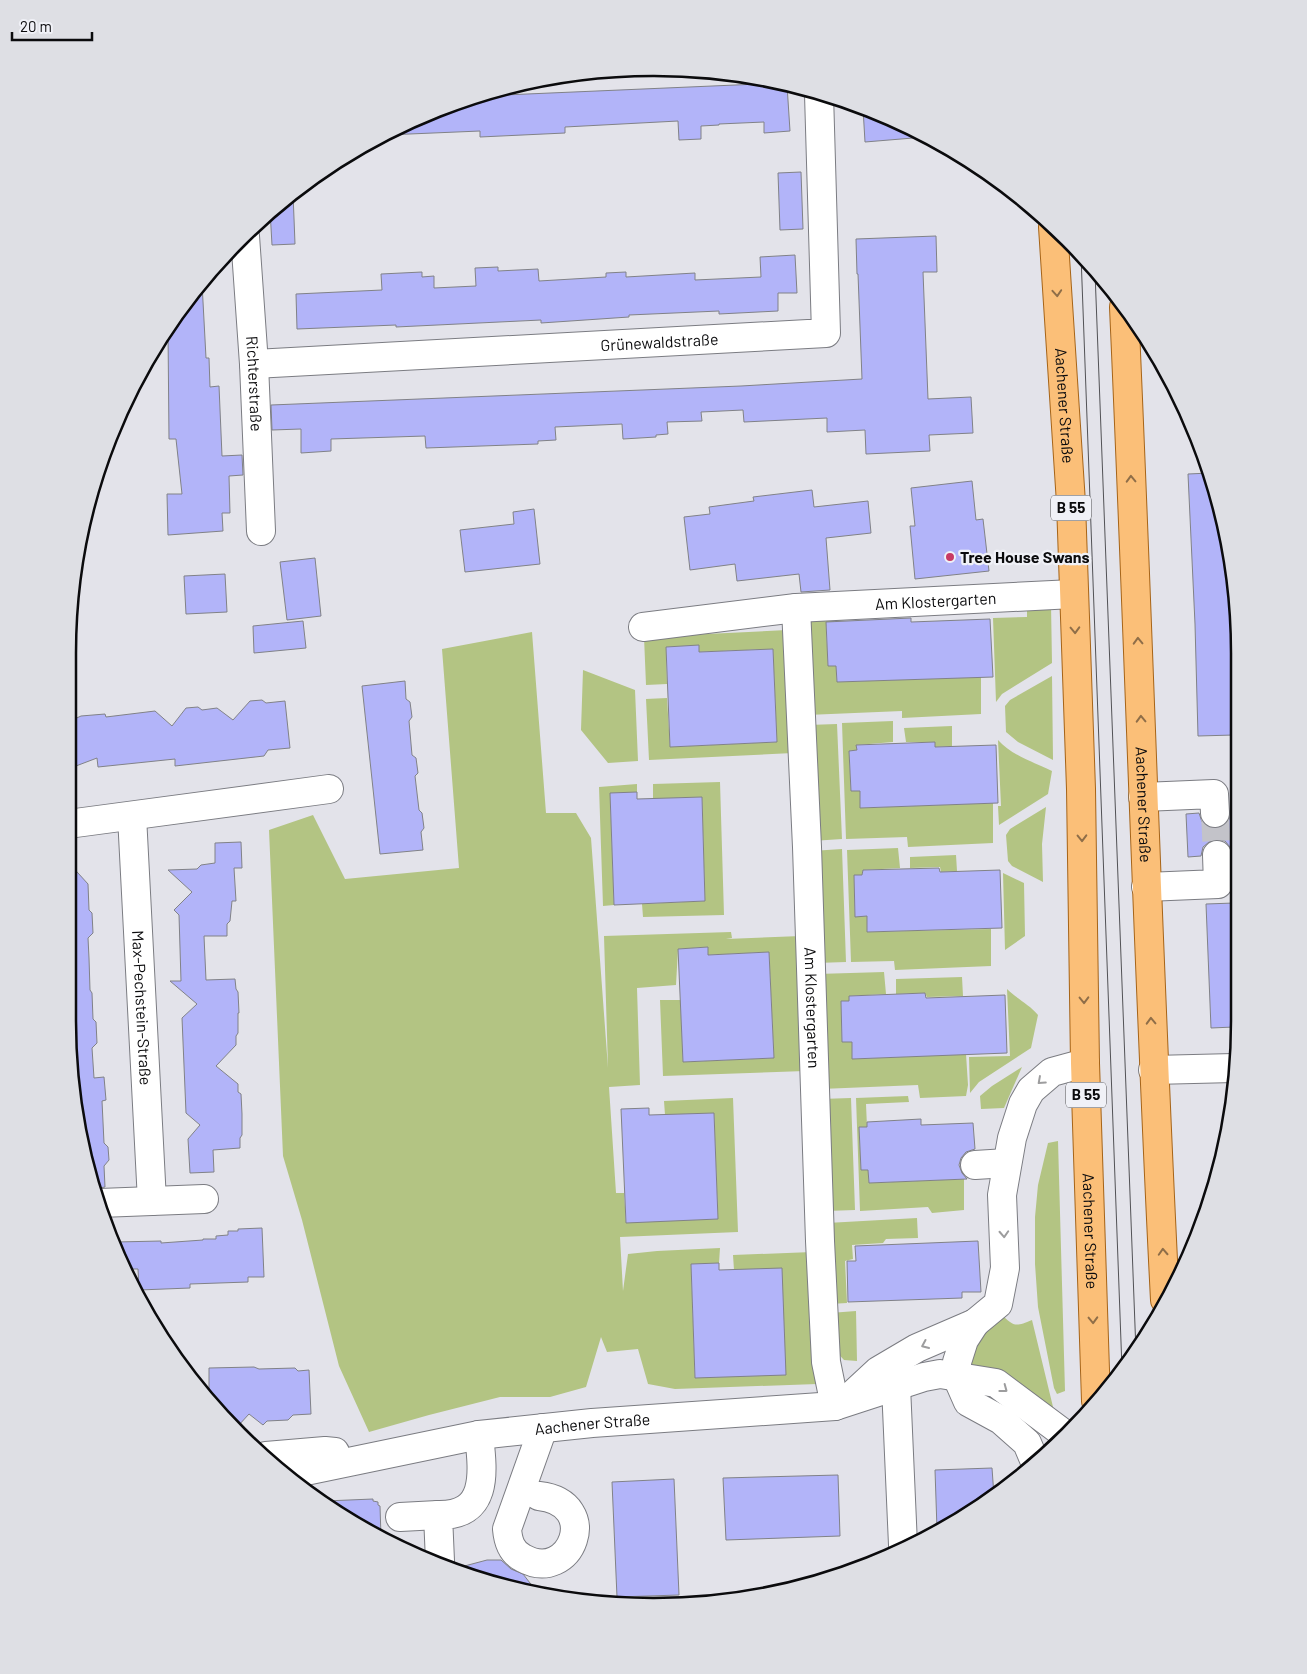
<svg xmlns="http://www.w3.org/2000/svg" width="1307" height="1674" font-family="Barlow,sans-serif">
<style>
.green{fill:#b3c483}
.building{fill:#b2b4f9;stroke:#818287}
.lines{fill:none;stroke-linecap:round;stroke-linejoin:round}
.minor-tunnel{stroke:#c3c3c9;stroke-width:28;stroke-dasharray:28 14;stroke-linecap:butt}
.minor-casing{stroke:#7b7c82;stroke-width:30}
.major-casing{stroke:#a66418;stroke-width:30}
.minor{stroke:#fff;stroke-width:28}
.major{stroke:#fbbf78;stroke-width:28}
.tram{stroke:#525256;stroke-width:1}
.oneway{stroke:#8f6e48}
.oneway2{stroke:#9d9d9e}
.poi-dot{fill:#c83a65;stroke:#f0f1f7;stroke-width:2}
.labels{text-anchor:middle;stroke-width:4.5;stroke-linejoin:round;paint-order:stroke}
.shield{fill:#f0f1f7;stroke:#505053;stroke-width:1}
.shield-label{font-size:15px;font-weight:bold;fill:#0b0b0d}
.street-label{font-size:16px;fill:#0b0b0d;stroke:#f0f1f7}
.poi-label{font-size:16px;font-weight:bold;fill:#0b0b0d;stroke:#f0f1f7;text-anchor:start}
.rim{fill:none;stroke:#0b0b0d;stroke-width:2.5}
</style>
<rect width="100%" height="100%" fill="#e3e3ea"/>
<!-- green -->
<path class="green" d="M1027,604h24l1,59 -50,31 -6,8 -3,-84 34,-1z
M869,610v8l-35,3 -1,5h-7l2,40h8l1,16 144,-5v37l-79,4v-7l-95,4 -4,-103z
M787,630l6,123 -144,7 -3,-61 21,-1 3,49 107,-5 -4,-93 -74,3 -1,-6 -32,1 1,37 -21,1 -2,-48z
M532,632l14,181h30l15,25 17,230 -4,-132 127,-4 1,6 -6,1 75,-3 4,135 -142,5 -3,-76h21l2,62 91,-4 -5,-106 -61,3v-8l-30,2 -2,36 -39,3 3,97 -31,2 7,106h8l2,29 92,-3 -4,-106 -49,2 -1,-14 69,-3 5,134 -118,5 3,54 5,-37 29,-3 63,-3 -1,15 -28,2 4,113 39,-108 -1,-15 79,-3 5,132 -142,5 -27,-5 -10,-35 -31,3 -6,-15 -15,50 -36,10h-50l-71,18 -60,17 -30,-66 -37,-146 -19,-64 -14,-326 44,-15 32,64 114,-11 -17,-219z
M583,670l52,20 3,71 -30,2 -27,-33z
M1052,676l1,83v1l-35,-18 -12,-10 -1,-26 5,-6z
M893,721v21l-36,3v5l-8,1 2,40h9l1,17 132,-5v40l-85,4 -1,-10 -61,2 -4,-116z
M837,724l5,115 -30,2 -4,-116z
M952,726v20l-17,1 -1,-5h-28l-2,-14z
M998,740c13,15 37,23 54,31l-4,23 -49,31 -1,-19h3z
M720,782l4,133 -81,2 -1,-13 63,-3 -3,-104 -49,2v-15z
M637,784v8l-27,2 4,111 -11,1 -4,-119z
M1046,807l-4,37 1,38 -31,-16 -4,-5 -2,-26 4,-6z
M898,848l2,20 -37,2 -1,5h-8l1,41h12v16l124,-3v37l-96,4 -1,-9 -43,1 -4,-112z
M842,849l4,113 -30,1 -4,-112z
M956,855l1,16 -16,1 -1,-5 -30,1v-11z
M1003,873l21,10 1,53 -20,14z
M884,972l2,22 -37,2v5l-8,1 1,40h10l1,17 113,-5 2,31 -2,11 -46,2 -2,-13 -97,4 -4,-115z
M962,977l1,19 -36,1 -2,-4 -29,1v-15z
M1007,989c10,10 22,15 31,26l-7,33 -52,34 -9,11 -1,-36 41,-1z
M1022,1067l-18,41 -23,1 -1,-13 12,-10z
M908,1096l1,6 -43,2 1,23h-8l2,43h7l1,13 95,-4v31l-32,3 -4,-6 -68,4 -4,-113z
M851,1098l4,112 -29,1 -5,-112z
M1058,1141l7,250 -8,3 -3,-6 -16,-81 -3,-43v-47l3,-32 10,-42z
M917,1218l1,20 -32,1 -3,4 -31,2 1,14 -8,2 2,42 -17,1 -3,-81z
M856,1311l1,50 -13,-1 -13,-14 -1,-33z
M1000,1313c14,14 15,14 32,7l22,91 -61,-40 -9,-5h-14l7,-27z"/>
<!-- building -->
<path class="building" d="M782,83l5,2 3,46 -26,2v-11l-45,2v1l-18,1v13l-22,1 -1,-19 -113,6v6l-85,4v-6l-94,4 44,-23 51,-16z
M863,108l15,4 47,25 -60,5z
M801,172l2,57 -23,1 -2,-57z
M293,193l2,51 -23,1 -2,-35z
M936,236l1,36h-14l5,127 43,-2 2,36 -44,2 1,16 -64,3 -1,-24 -38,2v-14l-83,4 -1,-12 -42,2 1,9 -35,1 1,12 -12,1v2l-33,2 -1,-15 -67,3 1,13 -18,1v3l-112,4 -1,-12 -94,3v12l-30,2v-24l-29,1 -1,-25 470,-19 121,-7 -4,-105h-1l-1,-35z
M795,255l2,38h-19v18l-59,3v-3l-90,4v2l-88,6v-3l-145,7v-2l-99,4 -1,-35 86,-4 -1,-16 41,-2v5l12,-1v12l42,-2 -1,-18 23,-1v4l40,-2 1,12 67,-4v-4l20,-1v5l69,-4v7l66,-3 -1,-20z
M202,283l4,75h3l1,29 9,-1 3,70 20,-1 1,20 -14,1 1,37h-8l1,18 -55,4 -1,-41h15l-6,-55h-7l-1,-108 21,-34z
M1210,473l18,76 1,26h3l3,29v29h-3l2,102 -36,1 -3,-112 -7,-150z
M972,481l4,39 7,-1 6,52 -74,8 -5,-53h5l-4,-38z
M812,490l2,17 54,-6 3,32 -45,5 4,52 -29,2 -2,-18 -62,7 -2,-17 -45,6 -6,-53 26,-3 -1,-7 45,-6 -1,-4z
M534,509l6,55 -75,8 -5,-42 54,-6 -1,-12z
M315,558l6,58 -34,4 -7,-58z
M225,574l2,38 -41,2 -2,-38z
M911,618v4l79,-3 3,58 -156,5 -1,-16h-8l-2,-44z
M303,621l3,27 -52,5 -1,-27z
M699,645v7l74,-3 4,93 -107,5 -4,-100z
M405,681l1,18 4,3 2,15 -3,4 3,34 4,3 2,15 -3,3 4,34 3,3 2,15 -3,4 2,18 -43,4 -18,-168z
M262,700l4,3 19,-2 5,47 -22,2 -4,6 -89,10v-7l-77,8 -1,-9 -29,11v-47l13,-6 24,-2 1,3 49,-6 17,15 14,-18 12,-1 4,3 15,-2 16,12 17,-19z
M935,742v5l61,-2 2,58 -138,5v-17h-9l-2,-40 8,-1 -1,-5z
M637,792v7l65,-2 3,104 -91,4 -4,-112z
M1231,812h3v43h-1l-3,-8 -5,-6 -9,-2 -7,3 -6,5 -2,9 -13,1 -2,-43 13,-1 3,9 6,5 7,2 9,-3 5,-6z
M241,842l1,26h-8l2,33h-4l-2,20 -3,3v12h-23l2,44 29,-1 1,10 2,3 1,21h-1v20l-2,3v9l-20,21 22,18v8l3,2 1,20v21l-2,3v10l-27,2 1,22 -24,1 -2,-34 12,-14 -14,-12 -4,-95 15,-14 -27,-23h11l-2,-66 -5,-5 18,-18 -24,-22 29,-1 4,-4 14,-2v-20z
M68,862l20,22 1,26 3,3 1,20 -5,5 1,20 1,32 2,3 1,26 3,3 1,21 -5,5 2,30 10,-1 2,23 -4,1 2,42 4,4 1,13 -5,6 1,21 -11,2 -6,-17 -20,-152z
M939,868l1,4 60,-2 2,58 -135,4v-16l-12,1 -1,-42h8l1,-5z
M1234,903v124l-23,1 -5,-124z
M708,947v8l61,-3 5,106 -91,4 -5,-113z
M925,993l1,5 79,-3 2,58 -155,6v-17h-10l-1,-41h8v-5z
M649,1108v7l65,-2 4,106 -92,4 -5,-114z
M921,1119v6l52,-2 2,26 -9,3 -5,6 -2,7 3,8 5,6 -98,4 -1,-13h-7l-2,-43h8v-5z
M262,1228l2,49h-16v5l-58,2v4l-51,2 -1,-21h-10l-12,-27 45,-1v2l42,-3v-1h13v-3l12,-1v-4h10v-2z
M978,1241l3,51h-19v6l-114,4 -1,-41h9l-1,-15z
M719,1263v7l63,-2 4,107 -91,3 -4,-114z
M254,1367l5,2 36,-1 3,3 11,-1 2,44 -18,1 -5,5 -21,1 -4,4 -14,-11 -11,12 -9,-7h-2l-18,-23v-28z
M992,1468l2,28 -15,12 -42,21 -2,-59z
M838,1475l2,61 -114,4 -3,-62z
M674,1479l5,116 -62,2 -5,-115z
M373,1499v2l5,1v3l2,1 1,31 -20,-9 -36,-27z
M487,1560h14l10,9 12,5 14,18 -35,-5 -45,-19z"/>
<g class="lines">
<!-- minor-tunnel -->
<path class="minor-tunnel" d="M1215,813l2,42"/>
<defs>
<g id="minor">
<path id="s1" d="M245,236l9,128 7,167"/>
<path id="s2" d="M254,364l572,-31 -7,-239"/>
<path id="s3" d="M796,608l11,239 13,394 6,121 9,44"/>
<path id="s4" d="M643,627l153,-19 277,-14"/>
<path d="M1143,797l71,-3 1,19"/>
<path id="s5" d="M132,816l20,385"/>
<path d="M68,824l261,-35"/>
<path d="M1146,887l72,-3 -1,-29"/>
<path d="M1153,1070l81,-2"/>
<path d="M975,1165l32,-2"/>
<path d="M100,1203l104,-4"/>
<path d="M975,1323l-11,17 -7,22v15l11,25 33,18 26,23 8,19"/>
<path d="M896,1386l7,159"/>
<path d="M851,1396l27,-25 39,-23 58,-25 23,-19 7,-36 -3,-73 10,-57 11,-34 8,-14 21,-18 33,-9"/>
<path d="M266,1456l59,-5 10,1"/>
<path id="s6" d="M291,1474l188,-39 113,-12 243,-17 89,-29 16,-3 56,9 71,53"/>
<path d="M539,1496c64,7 32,89 -16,62 -12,-6 -15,-17 -16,-29l36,-101"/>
<path d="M400,1517l38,-2"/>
<path d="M440,1561l-2,-46c51,1 45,-43 41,-80"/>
</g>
<g id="major">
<path id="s7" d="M1053,227l18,276 10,286 4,274 11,338"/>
<path id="s8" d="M1124,307c15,331 24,663 41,993"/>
</g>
</defs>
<!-- minor casing -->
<use href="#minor" class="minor-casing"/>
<!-- major casing -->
<use href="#major" class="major-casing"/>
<!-- minor -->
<use href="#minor" class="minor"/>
<!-- major -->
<use href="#major" class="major"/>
<!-- tram -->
<path class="tram" d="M1081,255l41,1114
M1095,272l41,1080"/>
</g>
<!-- one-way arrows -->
<defs><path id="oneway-chevron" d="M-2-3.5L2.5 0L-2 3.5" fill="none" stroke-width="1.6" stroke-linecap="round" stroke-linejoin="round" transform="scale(1.25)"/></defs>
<g class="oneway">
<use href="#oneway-chevron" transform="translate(1057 293) rotate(86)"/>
<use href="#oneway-chevron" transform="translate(1131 479) rotate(-92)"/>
<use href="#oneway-chevron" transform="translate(1075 630) rotate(88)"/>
<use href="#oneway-chevron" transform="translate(1138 641) rotate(-92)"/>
<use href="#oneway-chevron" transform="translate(1141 719) rotate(-92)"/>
<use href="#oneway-chevron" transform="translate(1082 838) rotate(89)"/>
<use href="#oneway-chevron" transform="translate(1084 1000) rotate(89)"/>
<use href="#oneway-chevron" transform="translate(1151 1021) rotate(-92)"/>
<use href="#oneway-chevron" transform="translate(1163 1252) rotate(-93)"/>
<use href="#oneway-chevron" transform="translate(1093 1320) rotate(88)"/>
</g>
<g class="oneway2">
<use href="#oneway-chevron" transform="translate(1041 1081) rotate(138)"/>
<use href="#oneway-chevron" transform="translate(1004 1234) rotate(87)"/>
<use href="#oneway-chevron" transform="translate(925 1345) rotate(156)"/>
<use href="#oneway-chevron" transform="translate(1004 1389) rotate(37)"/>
</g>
<!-- markers -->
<circle class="poi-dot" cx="950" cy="557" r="5"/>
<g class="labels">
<!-- shield labels -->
<g class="shield">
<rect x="1051" y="495.5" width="40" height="25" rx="4"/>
<rect x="1066" y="1082.5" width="40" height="25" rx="4"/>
</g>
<g class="shield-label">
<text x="1071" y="513">B 55</text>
<text x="1086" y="1100">B 55</text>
</g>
<!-- street labels -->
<g class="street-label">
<text dy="6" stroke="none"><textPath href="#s2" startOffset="406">Grünewaldstraße</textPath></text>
<text dy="6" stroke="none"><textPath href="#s1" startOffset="148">Richterstraße</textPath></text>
<text dy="6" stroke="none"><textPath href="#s7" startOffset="179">Aachener Straße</textPath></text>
<text dy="6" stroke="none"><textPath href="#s4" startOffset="294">Am Klostergarten</textPath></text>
<text dy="6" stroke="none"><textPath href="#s8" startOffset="498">Aachener Straße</textPath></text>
<text dy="6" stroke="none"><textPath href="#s3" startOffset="400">Am Klostergarten</textPath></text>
<text dy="6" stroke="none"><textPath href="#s5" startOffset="192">Max-Pechstein-Straße</textPath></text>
<text dy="6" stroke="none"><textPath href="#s7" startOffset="1005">Aachener Straße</textPath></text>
<text dy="6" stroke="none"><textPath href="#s6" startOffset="306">Aachener Straße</textPath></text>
</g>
<!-- poi labels -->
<g class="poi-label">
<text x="960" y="563">Tree House Swans</text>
</g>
</g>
<!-- crop -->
<path d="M0 0H1307V1674H0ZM653 76H654A577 577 0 0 1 1231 653V1021A577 577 0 0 1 654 1598H653A577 577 0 0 1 76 1021V653A577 577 0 0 1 653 76Z" fill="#dedfe4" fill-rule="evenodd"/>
<path class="rim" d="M653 76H654A577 577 0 0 1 1231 653V1021A577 577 0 0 1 654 1598H653A577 577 0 0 1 76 1021V653A577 577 0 0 1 653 76Z"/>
<!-- scale -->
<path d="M12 32v8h80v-8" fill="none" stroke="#0b0b0d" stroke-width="2.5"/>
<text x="20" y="32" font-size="15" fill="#0b0b0d" stroke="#f0f1f7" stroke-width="4" paint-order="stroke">20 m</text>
</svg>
